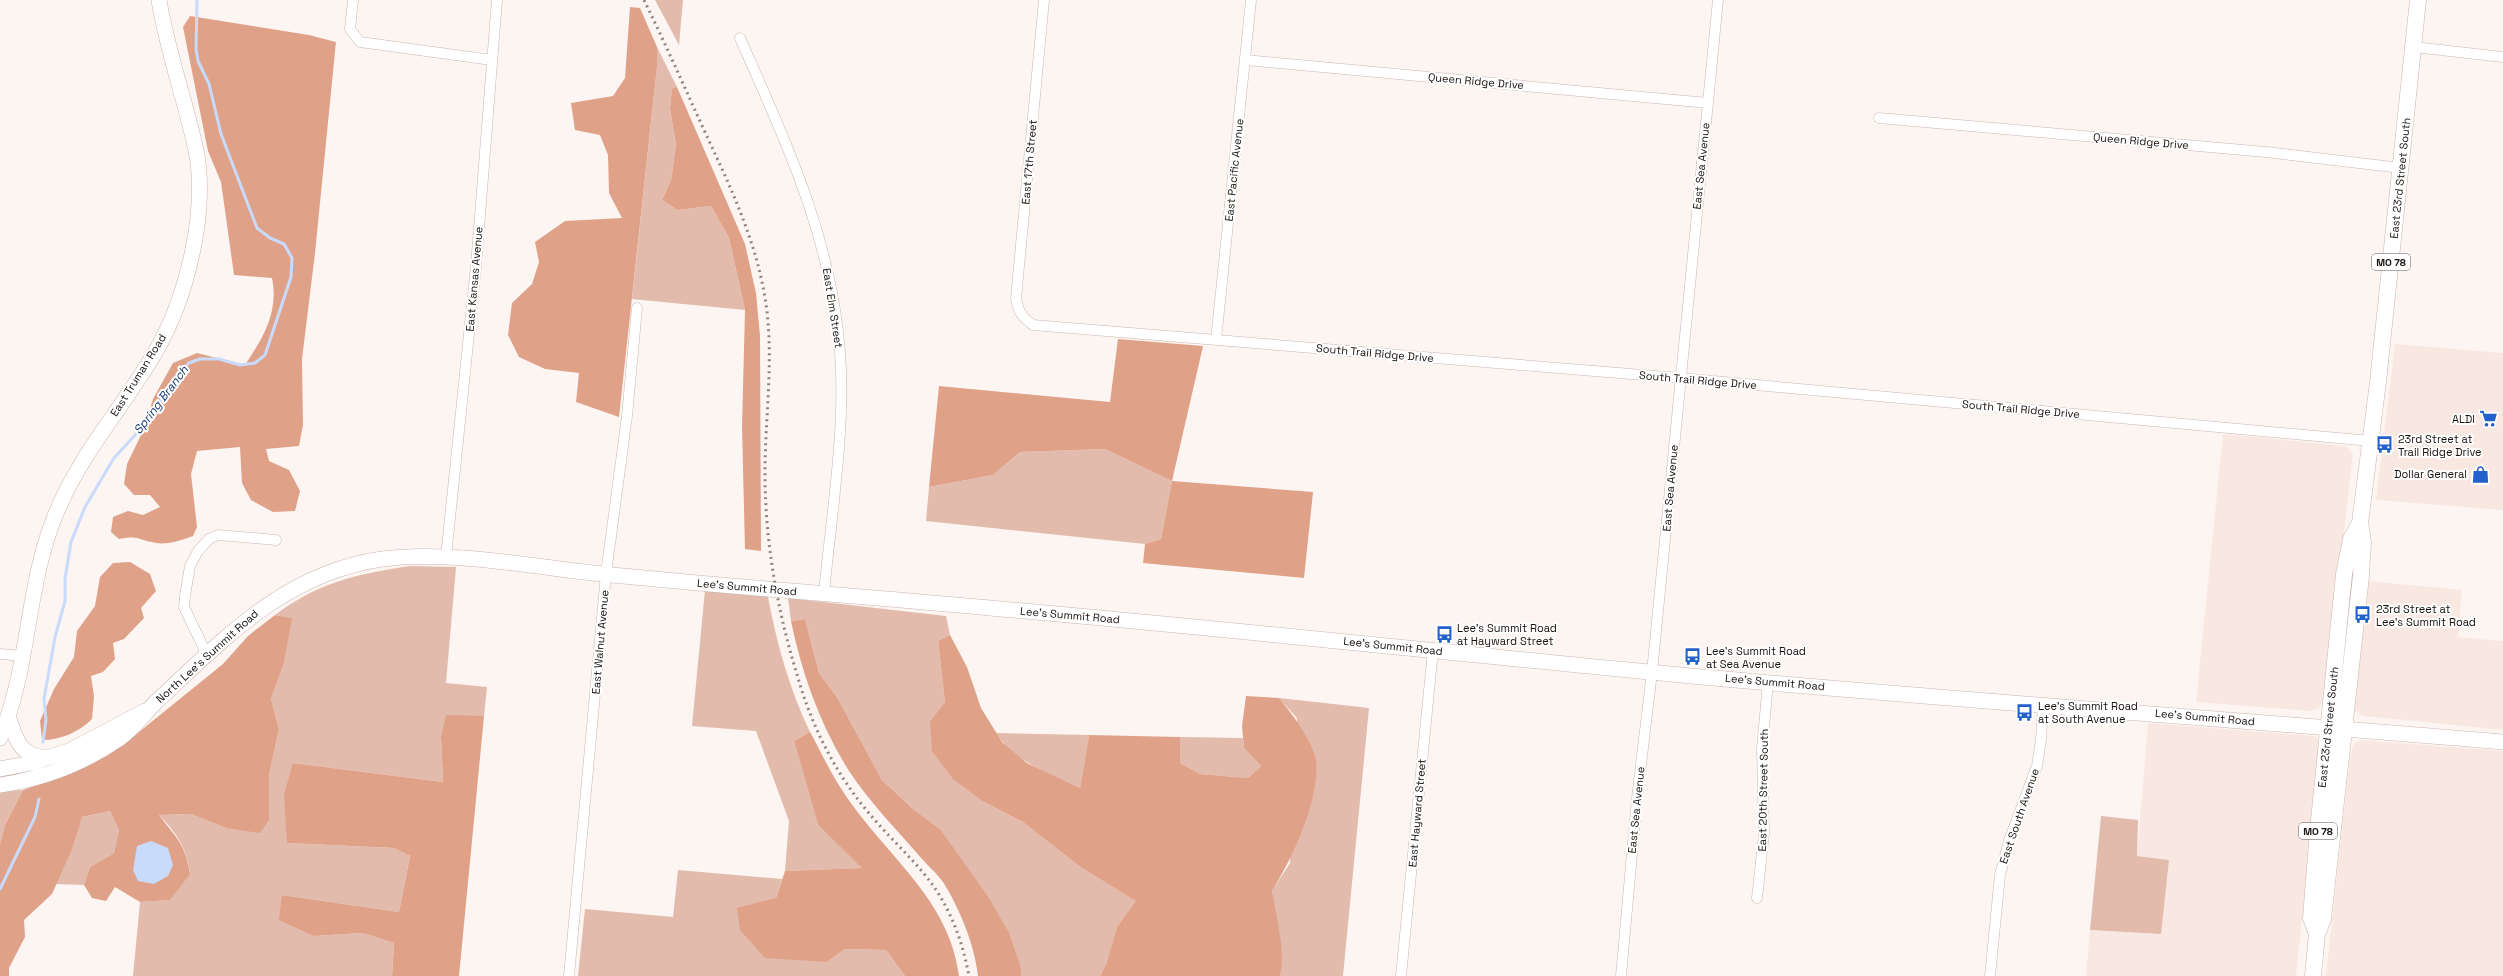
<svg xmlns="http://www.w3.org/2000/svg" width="2503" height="976" font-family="'Space Grotesk',sans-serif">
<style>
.built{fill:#f8e8e1}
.green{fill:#e2bbac}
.forest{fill:#e0a189}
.water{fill:#c8dbfc}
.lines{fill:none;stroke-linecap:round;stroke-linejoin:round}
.stream{stroke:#c8dbfc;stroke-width:3}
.minor-casing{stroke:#c9b5ae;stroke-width:11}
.secondary-casing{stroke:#c9b5ae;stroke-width:16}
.primary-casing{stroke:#c9b5ae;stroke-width:17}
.minor{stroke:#fff;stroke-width:10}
.secondary{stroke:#fff;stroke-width:15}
.primary{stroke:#fff;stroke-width:16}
.rail{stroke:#8c8582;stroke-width:3;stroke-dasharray:2 4;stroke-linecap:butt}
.labels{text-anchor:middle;stroke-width:4;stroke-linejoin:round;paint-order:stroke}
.shield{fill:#fff;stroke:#5c5856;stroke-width:1}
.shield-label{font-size:10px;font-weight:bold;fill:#16100d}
.street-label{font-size:11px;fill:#16100d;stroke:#fff}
.poi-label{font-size:11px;fill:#16100d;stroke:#fff;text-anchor:start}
.water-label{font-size:12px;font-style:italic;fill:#163976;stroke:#fff}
</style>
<rect width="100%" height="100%" fill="#fdf5f2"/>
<!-- built -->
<path class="built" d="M2395,344l108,9v157l-127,-10z
M2223,434l123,12 7,8 -28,244 -7,11 -8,2 -114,-9z
M2367,581l95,9 -4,47 45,4v89l-139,-14 -10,-6z
M2148,723l167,13 4,4 2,6 -25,230h-210l4,-46 71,4 8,-74 -32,-4z
M2360,740l143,11v225h-177l24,-219 3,-12z"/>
<!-- green -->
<path class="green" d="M655,0h28l-4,45z
M657,47l20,40 -5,3 -2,19 6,36 -5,35 -9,20 15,10 34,-4 18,32 16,72 -113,-11 25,-232z
M1105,449l67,32 -11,58 -16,5 -219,-23 3,-34 64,-12 27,-23z
M410,566l46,1 -10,116 41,4 -3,29h-38l-5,20 2,46 -150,-19 -6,80 107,5 16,8 -11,56 -117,-17 32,41 49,-3 31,10 -2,33h-259l7,-74 30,-2 20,-27c-4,-27 -13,-39 -31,-58l32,-1 35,14 43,-8v-45l10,-46 -8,-30 13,-36 7,-45 -16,-3c44,-33 82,-41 135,-49z
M705,590l63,7c9,47 21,91 42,135l-16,9 24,84 45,43 -78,3 4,-50 -33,-90 -64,-5z
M788,598l158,18 4,19 -12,6 7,61 -15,19 54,81 39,20 56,44 58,35 -20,26 -11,39 -6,10h-79v-8l-81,-139 -28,-21 -30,-28 -45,-83 -18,-24 -14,-54 -14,2z
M1279,698l90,10 -26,268h-63l1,-7 -9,-78 18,-28 7,-145z
M996,733l93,2 -9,53c-29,-14 -66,-26 -84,-55z
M1180,737l63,1 1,10 17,18 -13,12 -48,-4 -20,-11z
M23,790l-18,35 -5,19v-53z
M110,811l9,19 -5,23 -24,14 -6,18 -28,-1 26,-67z
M2101,816l37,4 -1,36 32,4 -8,74 -71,-4z
M678,870l104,9 -6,19 51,64 18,-13 41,1 19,26h-327l7,-67 88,8z"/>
<!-- forest -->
<path class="forest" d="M630,7l10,1 17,39v20l-38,350 -43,-15 3,-29 -34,-4 -26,-12 -11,-22 4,-32 20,-19 7,-22 -4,-20 30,-21 57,-3 -13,-25 -1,-38 -8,-20 -25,-5 -4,-27 42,-7 12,-18z
M190,16l119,19 27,7 -21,211 -13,106 1,66 -4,21 -33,3 3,12 20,9 11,21 -5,20 -22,1 -22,-12 -9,-17 -2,-36 -43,4 -6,23 6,53 -4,9c-10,4 -26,9 -37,7 -19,-3 -15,-8 -37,-4l-8,-7 2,-15 15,-6 15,4 17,-8 -10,-12h-16l-10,-11 3,-20 17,-35 9,-30 20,-36 24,-10 48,12c18,-27 34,-53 27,-87l-38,-3 -13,-93 -13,-31 -25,-124z
M677,87l68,157 11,49 4,43 1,215 -16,-2 -3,-122 3,-117 -16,-72 -18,-32 -34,4 -15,-10 9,-20 5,-35 -6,-36 2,-20z
M1118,339l85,7 -31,135 141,11 -9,86 -161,-15 2,-19 16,-5 11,-58 -67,-32 -85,3 -27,23 -64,12 10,-101 171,16z
M130,562l20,12 6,17 -15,17 3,10 -20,21 -11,4 2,16 -12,13 -12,4 3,20 -2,23c-13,13 -31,21 -50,21l-2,-19 14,-32 20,-32 3,-26 18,-25 5,-29 13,-14z
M275,615l17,3 -8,45 -13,36 8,30 -10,46v45l-9,13 -34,-5 -35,-14 -32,1c17,23 26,27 31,59l-20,26 -30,2 -25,-15 -9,14 -14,-3 -8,-13 6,-18 24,-14 5,-23 -9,-19 -28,6 -10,32 -20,45 -28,26 1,17 -16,31v8h-9v-132l5,-19 18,-35 28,-10 83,-44 89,-72 25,-28z
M805,619l14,54 18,24 45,83 30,28 28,21 49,69 20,35 12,35v8h-43c-3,-29 -17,-64 -32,-89 -5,-10 -16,-19 -23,-27 -25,-29 -53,-57 -74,-89 -29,-46 -47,-97 -58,-150z
M950,635l17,32 14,41 21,34 25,21 53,25 9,-53 91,2v26l20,11 48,4 13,-12 -17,-18 -2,-22 4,-30 33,2c12,14 34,44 37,62 4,39 -24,99 -44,131 4,24 14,62 8,85h-180l6,-11 11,-38 19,-26 -57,-35 -56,-44 -39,-20 -31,-23 -21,-28 -2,-30 15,-19 -7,-61z
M446,715l38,1 -25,260h-67l2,-33 -31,-10 -49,3 -35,-16 3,-25 117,17 11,-56 -16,-8 -107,-5 -3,-49 9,-31 150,19 -2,-46z
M810,732c11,20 21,42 34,61 40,61 106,106 115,183h-54l-19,-26 -41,-1 -18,13 -62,-4 -25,-28 -3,-22 39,-10 9,-27 77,-3 -44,-43 -24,-84z"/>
<!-- water -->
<path class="water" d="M151,841l17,7 5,17 -5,11 -14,8 -16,-3 -5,-11 4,-24z"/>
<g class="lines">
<!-- stream -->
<path class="stream" d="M43,742l3,-22 -2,-21 11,-62 10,-36v-22l6,-37 14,-35 29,-49 34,-37 25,-41 16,-17 11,-4h19l21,6 15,-2 10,-8 26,-78 1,-19 -8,-14 -14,-6 -13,-10 -36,-94 -12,-50 -11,-23 -2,-12 1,-49
M0,889l35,-72 4,-18"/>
<defs>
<path id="minor" d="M353,0l-3,29 10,13 132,18
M1044,0l-28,298c2,14 6,19 17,27l647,53 691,63
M740,38c46,105 91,198 100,314 6,77 -9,165 -16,241
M2414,47l89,10
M1245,60l463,43
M1879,118l387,34 135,16
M1216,340l35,-340
M446,557l30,-291 21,-266
M0,654l23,2
M207,655l-23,-48 1,-11 5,-30 8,-15 11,-12 9,-4 58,5
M1757,898l7,-65 -2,-84 6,-67
M569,976l37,-402 21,-158 10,-108
M1401,976l32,-326
M1621,976l16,-178 15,-126 66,-672
M1990,976l10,-101 9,-34 28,-75 4,-26 2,-36"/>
<path id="secondary" d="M8,716c8,23 11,40 39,42
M0,738c30,-71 26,-151 55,-222 24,-61 68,-108 101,-165 31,-54 52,-139 40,-201 -11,-51 -29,-99 -37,-150
M0,769l32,-6 37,-12 76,-40
M0,785c43,-6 84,-22 120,-47 14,-10 24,-24 36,-36 69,-64 129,-129 226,-143 68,-9 152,8 220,15 129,13 259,22 388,34 220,19 439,43 659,64 284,27 569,46 854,70"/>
<path id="primary" d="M2317,934l-6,-16 7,-88 26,-256 7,-35 9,-16
M2313,976l4,-42 6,-15 38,-343 2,-34 -3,-19 18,-141 40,-382"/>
</defs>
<!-- minor casing -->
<use href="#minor" class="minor-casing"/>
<!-- secondary casing -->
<use href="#secondary" class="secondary-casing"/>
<!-- primary casing -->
<use href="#primary" class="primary-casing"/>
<!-- minor -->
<use href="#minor" class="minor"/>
<!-- secondary -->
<use href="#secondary" class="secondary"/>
<!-- primary -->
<use href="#primary" class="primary"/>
<!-- rail -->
<path class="rail" d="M644,0c21,43 40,86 60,130 26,56 53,112 62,174 8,56 -1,113 -1,169 0,77 15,151 39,224 14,41 36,82 64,115 18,22 39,41 57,63 24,29 37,64 44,101"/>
</g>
<!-- icons -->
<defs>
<symbol id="supermarket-bare" viewBox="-9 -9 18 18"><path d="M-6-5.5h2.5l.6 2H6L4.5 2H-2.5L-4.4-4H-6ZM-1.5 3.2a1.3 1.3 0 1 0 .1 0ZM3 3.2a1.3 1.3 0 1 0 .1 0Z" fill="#2260cc" stroke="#fff" stroke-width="2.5" paint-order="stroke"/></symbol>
<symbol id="bus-bare" viewBox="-9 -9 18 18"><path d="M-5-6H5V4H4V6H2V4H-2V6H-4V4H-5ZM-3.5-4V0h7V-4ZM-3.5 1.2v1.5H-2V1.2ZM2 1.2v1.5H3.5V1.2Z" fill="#2260cc" stroke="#fff" stroke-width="2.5" paint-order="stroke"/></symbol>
<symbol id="shop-bare" viewBox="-9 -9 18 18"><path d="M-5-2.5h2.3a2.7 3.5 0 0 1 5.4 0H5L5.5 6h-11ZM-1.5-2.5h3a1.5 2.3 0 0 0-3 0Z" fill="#2260cc" stroke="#fff" stroke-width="2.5" paint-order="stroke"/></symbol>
</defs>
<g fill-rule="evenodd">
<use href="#supermarket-bare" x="2476" y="406" width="25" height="25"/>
<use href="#bus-bare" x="2372" y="432" width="25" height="25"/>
<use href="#shop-bare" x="2468" y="462" width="25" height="25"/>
<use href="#bus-bare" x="2350" y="602" width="25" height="25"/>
<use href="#bus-bare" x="1432" y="622" width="25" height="25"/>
<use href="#bus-bare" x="1680" y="644" width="25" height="25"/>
<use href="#bus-bare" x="2012" y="700" width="25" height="25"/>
</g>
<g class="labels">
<!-- shield labels -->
<g class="shield">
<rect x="2372" y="254" width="38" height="16" rx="3"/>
<rect x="2299" y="823" width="38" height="16" rx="3"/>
</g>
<g class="shield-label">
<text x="2391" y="266">MO 78</text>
<text x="2318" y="835">MO 78</text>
</g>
<!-- street labels -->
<g class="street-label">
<text transform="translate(1476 81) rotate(5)" y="4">Queen Ridge Drive</text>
<text transform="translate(2141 141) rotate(5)" y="4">Queen Ridge Drive</text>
<text transform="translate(1029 162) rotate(-85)" y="4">East 17th Street</text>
<text transform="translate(1701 166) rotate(-84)" y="4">East Sea Avenue</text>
<text transform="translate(1234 170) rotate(-84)" y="4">East Pacific Avenue</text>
<text transform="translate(2400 178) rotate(-84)" y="4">East 23rd Street South</text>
<text transform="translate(474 279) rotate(-85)" y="4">East Kansas Avenue</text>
<text transform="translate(833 308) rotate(81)" y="4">East Elm Street</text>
<text transform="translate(1375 353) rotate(5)" y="4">South Trail Ridge Drive</text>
<text transform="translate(138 375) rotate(-58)" y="4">East Truman Road</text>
<text transform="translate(1698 380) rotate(5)" y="4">South Trail Ridge Drive</text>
<text transform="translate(2021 409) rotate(5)" y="4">South Trail Ridge Drive</text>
<text transform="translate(1670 488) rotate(-85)" y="4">East Sea Avenue</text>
<text transform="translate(747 587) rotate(5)" y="4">Lee's Summit Road</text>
<text transform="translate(1070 615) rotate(5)" y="4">Lee's Summit Road</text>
<text transform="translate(600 642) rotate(-85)" y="4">East Walnut Avenue</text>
<text transform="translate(1393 646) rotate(6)" y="4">Lee's Summit Road</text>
<text transform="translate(207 656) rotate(-42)" y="4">North Lee's Summit Road</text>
<text transform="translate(1775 682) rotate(5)" y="4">Lee's Summit Road</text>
<text transform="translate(2205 717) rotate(5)" y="4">Lee's Summit Road</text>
<text transform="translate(2328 727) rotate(-84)" y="4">East 23rd Street South</text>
<text transform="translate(1763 790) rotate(-89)" y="4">East 20th Street South</text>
<text transform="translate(1636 810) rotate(-84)" y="4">East Sea Avenue</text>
<text transform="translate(1417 813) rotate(-85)" y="4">East Hayward Street</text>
<text transform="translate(2019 816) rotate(-71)" y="4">East South Avenue</text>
</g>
<!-- poi labels -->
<g class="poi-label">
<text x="2475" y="423" text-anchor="end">ALDI</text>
<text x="2398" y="443">23rd Street at<tspan x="2398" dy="13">Trail Ridge Drive</tspan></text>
<text x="2467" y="478" text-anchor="end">Dollar General</text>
<text x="2376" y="613">23rd Street at<tspan x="2376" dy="13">Lee's Summit Road</tspan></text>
<text x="1457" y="632">Lee's Summit Road<tspan x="1457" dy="13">at Hayward Street</tspan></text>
<text x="1706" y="655">Lee's Summit Road<tspan x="1706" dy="13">at Sea Avenue</tspan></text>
<text x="2038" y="710">Lee's Summit Road<tspan x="2038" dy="13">at South Avenue</tspan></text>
</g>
<!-- water labels -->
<g class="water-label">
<text transform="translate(161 400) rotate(-53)" y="4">Spring Branch</text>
</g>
</g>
</svg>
